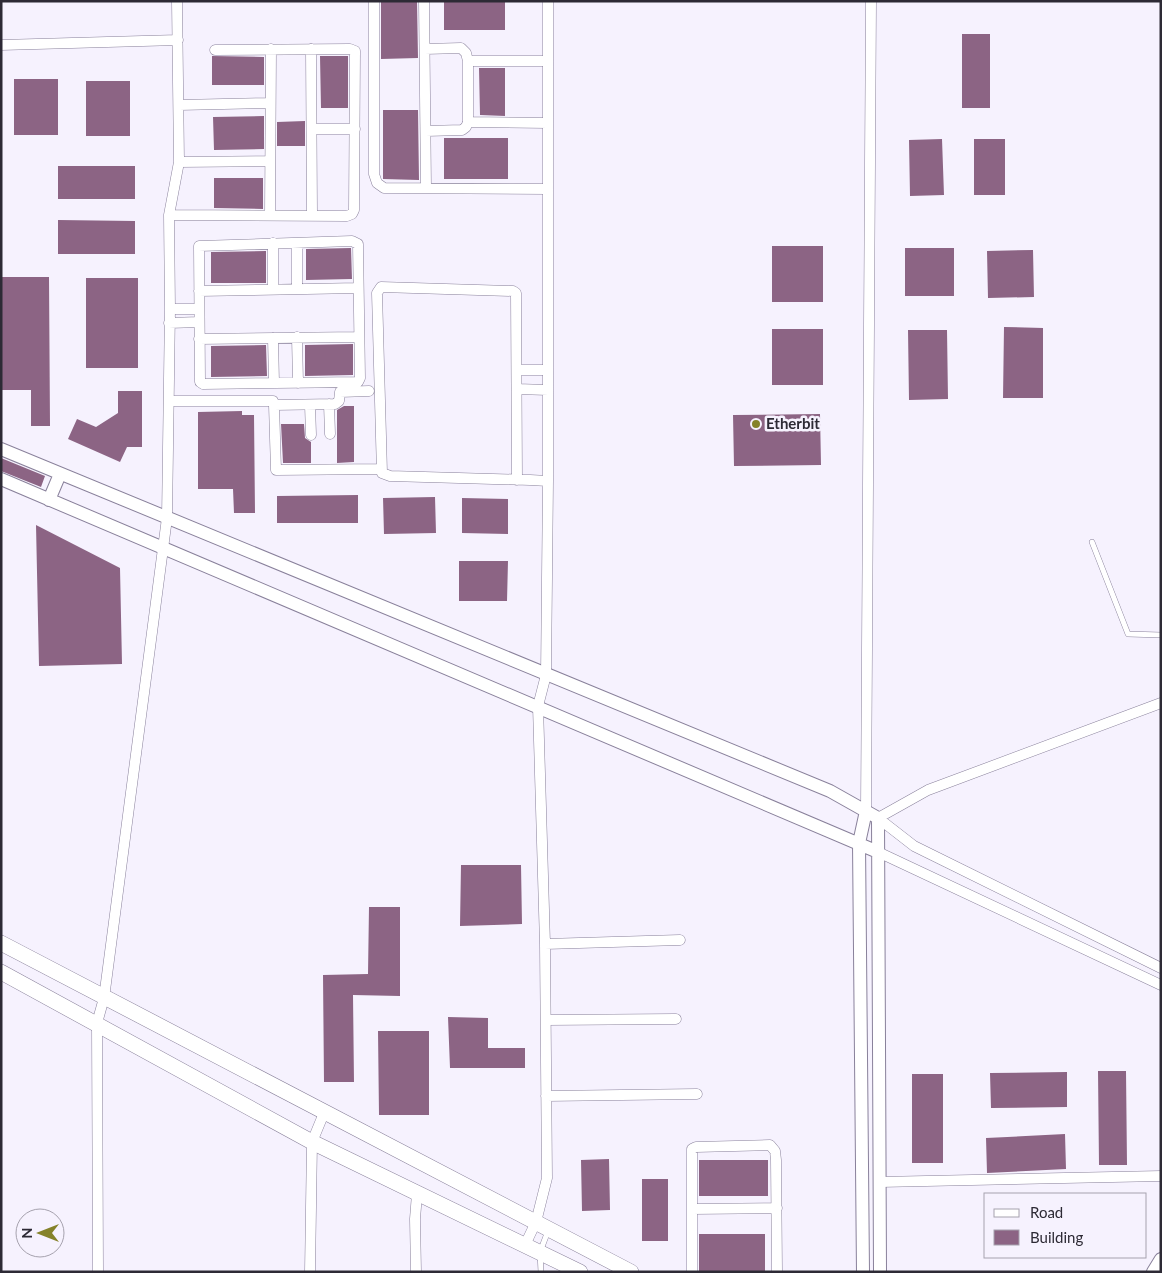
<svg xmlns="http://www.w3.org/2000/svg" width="1162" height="1273" font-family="Lato,sans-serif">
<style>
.building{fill:#8c6484}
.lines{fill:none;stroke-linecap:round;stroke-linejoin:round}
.service-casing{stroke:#89819b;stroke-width:6}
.minor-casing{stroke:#89819b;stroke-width:11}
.tertiary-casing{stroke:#89819b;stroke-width:14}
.secondary-casing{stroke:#89819b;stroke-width:16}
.service{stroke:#fff;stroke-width:5}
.minor{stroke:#fff;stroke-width:10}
.tertiary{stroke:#fff;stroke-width:12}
.secondary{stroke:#fff;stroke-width:15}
.poi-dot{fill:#85822a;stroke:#f6f2fe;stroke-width:2}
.labels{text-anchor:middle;stroke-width:5;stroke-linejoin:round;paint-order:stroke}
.poi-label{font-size:15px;font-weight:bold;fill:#2d2a35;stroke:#f6f2fe;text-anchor:start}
</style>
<rect width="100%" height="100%" fill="#f6f2fe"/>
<!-- building -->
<path class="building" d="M381,1h36l1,57 -37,1z
M444,1h61v29h-61z
M962,34h28v74h-28z
M212,56l52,1v28h-52z
M320,56h28v52h-27z
M479,68h26v48l-25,-1z
M14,79h44v56h-44z
M86,81h44v55h-44z
M383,110h35l1,70 -36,-1z
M264,116v33l-50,1 -1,-33z
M305,121v25h-28v-24z
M444,138h64v41h-64z
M942,139l2,56 -34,1 -1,-56z
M974,139h31v56h-31z
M58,166h77v33h-77z
M214,178h49v31l-49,-1z
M58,220l77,1v33h-77z
M772,246h51v56h-51z
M351,248l1,31 -46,1v-31z
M905,248h49v48h-49z
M1033,250l1,47 -46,1 -1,-47z
M266,251v32h-55v-31z
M1,277h48l1,149h-19v-36h-30z
M86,278h52v90h-52z
M1004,327l39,1v70h-40z
M772,329h51v56h-51z
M908,330h39l1,69 -39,1z
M353,344v31l-48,1v-31z
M266,345l1,31 -56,1v-31z
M118,391h24v56h-15l-7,15 -52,-23 9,-20 19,8 22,-14z
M344,406h10v56l-17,1v-53z
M242,411v4h12l1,98h-21l-1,-24h-35v-77z
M820,414l1,51 -87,1 -1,-51z
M281,424h23l1,14 6,4v21h-28z
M1,458l44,18 -4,11 -40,-16z
M358,495v28h-81v-27z
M435,497l1,36 -52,1 -1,-36z
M462,498l46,1v35l-46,-1z
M36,525l84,43 2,96 -83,2z
M459,561h49l-1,40h-48z
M461,865h60l1,59 -62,2z
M369,907h31v89l-47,-1 1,87h-30l-1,-107 45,-1z
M448,1017l40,1v30h37v20h-75z
M378,1031h51v84h-50z
M1098,1071h28l1,94h-28z
M1067,1072v35l-76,1 -1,-35z
M912,1074h31v89h-31z
M1065,1134l1,35 -79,4 -1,-35z
M609,1159l1,51 -28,1 -1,-51z
M699,1160h69v36h-69z
M642,1179h26v62h-26z
M699,1234h66v37l-66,1z"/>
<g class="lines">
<defs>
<path id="service" d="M1092,542l36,92 33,1
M541,1272l-1,-20 8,-21"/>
<path id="minor" d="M374,1v173l3,9 7,5 164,1
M424,1l2,187
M1,45l177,-5
M311,49l1,166
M425,49l36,-1 5,5 2,8v61l-2,5 -4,3 -36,1
M468,61h80
M179,105l91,-2
M468,122l80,1
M312,129h43
M179,162l91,-1
M169,215l178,1 5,-2 2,-4 1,-159 -5,-2 -135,1
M270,215l1,-166
M352,241l6,3 2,134 -2,4 -155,2 -3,-2 -1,-136z
M273,243v46
M297,243v46
M199,291l159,-3
M170,309h29
M169,323l30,-1
M297,337l1,46
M273,338l1,45
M199,339l160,-2
M517,370h31
M517,389l31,1
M169,401h104l1,4 2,65 105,-1
M329,404l1,30
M274,405l61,-1 4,-3 1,-9 29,-1
M310,405l1,30
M517,480l-1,-187 -3,-2 -132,-4 -4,6 5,180 8,3 140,4 18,1
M1161,703l-233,87 -50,28 36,28 247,122
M866,811l5,-810
M878,852l283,133
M545,944l135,-4
M546,1020l130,-1
M546,1096l151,-2
M880,1182l281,-6
M692,1209l85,-1
M525,1245l11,-23 11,-44 -2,-234 -7,-238 8,-31 2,-194v-480
M98,1272l-1,-249 7,-25 63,-480 3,-209 -1,-94 10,-53 -2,-161
M310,1272l2,-130 12,-29
M416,1272l-1,-53 2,-25
M692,1272v-123l4,-2 74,-2 5,6 1,9 1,112"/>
<path id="tertiary" d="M1,449l829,342 48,27 2,454
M1,479l877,373
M49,500l11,-26
M863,1272l-4,-429 7,-32
M1153,1272l8,-13"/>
<path id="secondary" d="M1,943l630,329
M1,972l311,170 268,130"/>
</defs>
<!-- service casing -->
<use href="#service" class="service-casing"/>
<!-- minor casing -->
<use href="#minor" class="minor-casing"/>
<!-- tertiary casing -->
<use href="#tertiary" class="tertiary-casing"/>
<!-- secondary casing -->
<use href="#secondary" class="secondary-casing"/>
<!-- service -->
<use href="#service" class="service"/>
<!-- minor -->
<use href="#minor" class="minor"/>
<!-- tertiary -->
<use href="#tertiary" class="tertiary"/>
<!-- secondary -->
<use href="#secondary" class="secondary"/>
</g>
<!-- markers -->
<circle class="poi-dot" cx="756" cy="424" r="5"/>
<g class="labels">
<!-- poi labels -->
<g class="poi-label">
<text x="766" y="429">Etherbit</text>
</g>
</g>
<!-- border -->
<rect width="1162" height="1273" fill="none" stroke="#2d2a35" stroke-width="5"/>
<!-- legend -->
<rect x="984" y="1193" width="162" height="65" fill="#f6f2fe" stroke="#a6a2ae"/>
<rect x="994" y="1209" width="25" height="8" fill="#ffffff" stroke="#a6a2ae"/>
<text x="1030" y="1218" font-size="15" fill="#2d2a35">Road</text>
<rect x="994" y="1230" width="25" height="15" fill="#8c6484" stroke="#a6a2ae"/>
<text x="1030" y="1243" font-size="15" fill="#2d2a35">Building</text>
<!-- north arrow -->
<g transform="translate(40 1233) rotate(270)"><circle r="24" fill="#f6f2fe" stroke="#a6a2ae"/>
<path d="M0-4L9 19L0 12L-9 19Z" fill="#85822a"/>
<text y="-8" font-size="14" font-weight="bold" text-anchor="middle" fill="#2d2a35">N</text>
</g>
</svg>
